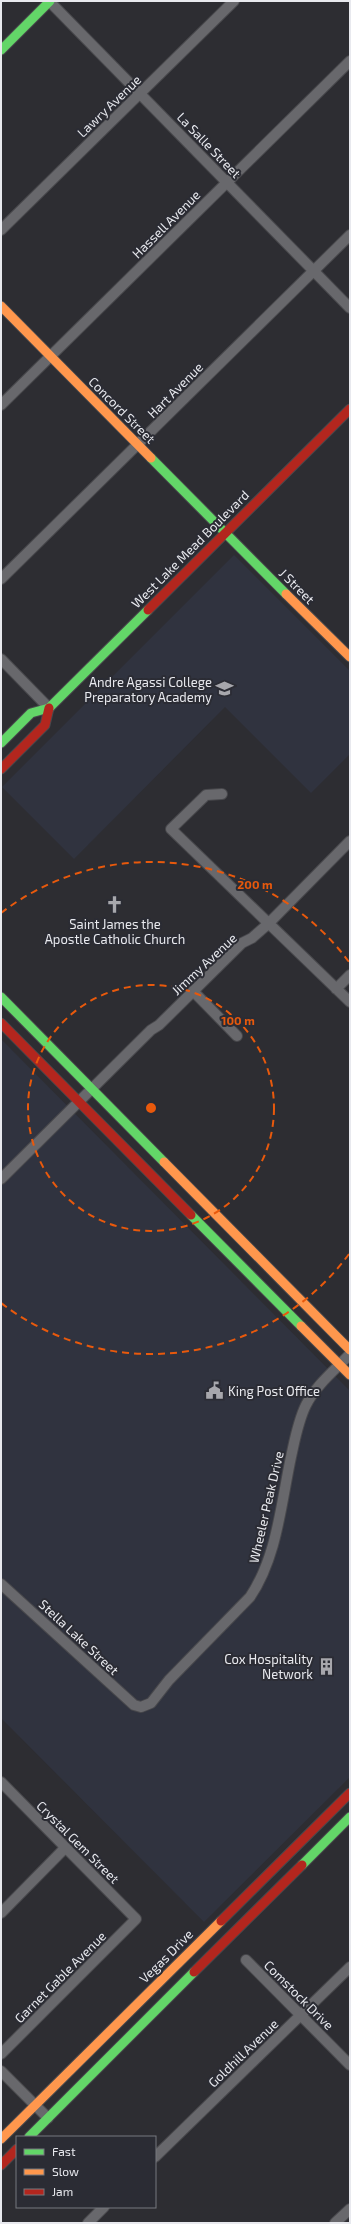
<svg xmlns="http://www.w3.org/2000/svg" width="351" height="2224" font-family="'Exo 2',sans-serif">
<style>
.built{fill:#30333f}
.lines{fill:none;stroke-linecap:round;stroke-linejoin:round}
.street-casing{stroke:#48484c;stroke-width:12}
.fast-casing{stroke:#48484c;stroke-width:11}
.slow-casing{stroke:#48484c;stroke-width:11}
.jam-casing{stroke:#48484c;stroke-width:11}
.street{stroke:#68686c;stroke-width:10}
.fast{stroke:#63d668;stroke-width:9}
.slow{stroke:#ff974d;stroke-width:9}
.jam{stroke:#b3261e;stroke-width:9}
.ring{fill:none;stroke:#e8590c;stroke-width:2;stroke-dasharray:7 5}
.labels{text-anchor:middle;stroke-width:4;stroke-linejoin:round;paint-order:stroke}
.street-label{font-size:13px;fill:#e8e9ee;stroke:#2b2c34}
.poi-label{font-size:13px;fill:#e8e9ee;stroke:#2b2c34;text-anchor:end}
.centre{fill:#e8590c;stroke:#2b2c34;stroke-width:2}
.ring-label{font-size:12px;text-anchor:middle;font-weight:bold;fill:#e8590c;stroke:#2b2c34;stroke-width:4;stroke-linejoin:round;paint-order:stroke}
</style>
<rect width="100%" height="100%" fill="#2d2d32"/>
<!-- built -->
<path class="built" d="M234,555l116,116v83l-39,39 -86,-86 -151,152 -72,-72z
M1,1039l349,352v386l-146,145 -203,-204z"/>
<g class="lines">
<defs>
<path id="street" d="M49,1l301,307
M1,230l233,-229
M1,405l349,-344
M1,579l349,-344
M1,659l48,49
M222,794l-16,1 -35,34 179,173
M336,989l14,-14
M193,991l44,45
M1,1179l150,-149 8,-5 83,-82 10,-5 16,-14 82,-83
M1,1584l133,121 7,2 10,-4 18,-23 81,-83c27,-40 31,-93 41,-140 4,-18 7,-36 15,-52 10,-20 29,-35 44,-51
M1,1782l135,137 -135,135
M1,1913l64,-65
M246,1960l104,105
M1,2071l47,47
M155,2157l195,-190
M88,2223l16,-16
M335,2223l15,-14"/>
<path id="fast" d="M1,50l49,-49
M151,458l135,136
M1,743l30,-30 18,-5 99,-98
M1,997l163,165
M191,1215l110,111
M302,1865l48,-48
M29,2137l165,-165"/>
<path id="slow" d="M1,306l150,152
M286,594l64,63
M164,1162l186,188
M301,1326l49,49
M1,2139l220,-218"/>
<path id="jam" d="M148,610l202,-201
M1,769l44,-44 4,-17
M1,1023l190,192
M221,1921l129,-128
M194,1972l108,-107
M1,2165l16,-16"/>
</defs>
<!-- street casing -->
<use href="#street" class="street-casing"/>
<!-- fast casing -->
<use href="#fast" class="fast-casing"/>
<!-- slow casing -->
<use href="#slow" class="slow-casing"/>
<!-- jam casing -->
<use href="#jam" class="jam-casing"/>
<!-- street -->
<use href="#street" class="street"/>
<!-- fast -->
<use href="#fast" class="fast"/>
<!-- slow -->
<use href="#slow" class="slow"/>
<!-- jam -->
<use href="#jam" class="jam"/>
</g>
<!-- distance rings -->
<g class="ring">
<circle cx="151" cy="1108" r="123"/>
<path d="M349 1254A246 246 0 0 1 1 1303M1 913A246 246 0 0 1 349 962"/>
</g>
<!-- icons -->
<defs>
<symbol id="school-bare" viewBox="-9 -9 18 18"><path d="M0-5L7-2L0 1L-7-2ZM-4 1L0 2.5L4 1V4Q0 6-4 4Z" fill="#a7a7ac" stroke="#2b2c34" stroke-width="2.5" paint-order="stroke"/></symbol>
<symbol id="church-bare" viewBox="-9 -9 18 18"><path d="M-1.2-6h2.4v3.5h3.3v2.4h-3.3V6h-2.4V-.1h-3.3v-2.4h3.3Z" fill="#a7a7ac" stroke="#2b2c34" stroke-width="2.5" paint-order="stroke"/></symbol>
<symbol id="civic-bare" viewBox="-9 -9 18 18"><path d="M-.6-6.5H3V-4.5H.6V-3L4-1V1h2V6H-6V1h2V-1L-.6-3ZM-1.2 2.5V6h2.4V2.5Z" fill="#a7a7ac" stroke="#2b2c34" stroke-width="2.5" paint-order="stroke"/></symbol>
<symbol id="building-bare" viewBox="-9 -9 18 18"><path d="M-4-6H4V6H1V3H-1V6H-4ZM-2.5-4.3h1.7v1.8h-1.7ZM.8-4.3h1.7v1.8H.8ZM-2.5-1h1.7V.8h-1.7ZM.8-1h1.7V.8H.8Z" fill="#a7a7ac" stroke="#2b2c34" stroke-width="2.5" paint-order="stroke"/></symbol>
</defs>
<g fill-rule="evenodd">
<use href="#school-bare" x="212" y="676" width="25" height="25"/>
<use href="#church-bare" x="102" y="892" width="25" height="25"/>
<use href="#civic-bare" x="202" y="1378" width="25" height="25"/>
<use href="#building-bare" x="314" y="1654" width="25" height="25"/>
</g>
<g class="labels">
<!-- street labels -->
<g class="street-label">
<text transform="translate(109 106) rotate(-44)" y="5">Lawry Avenue</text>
<text transform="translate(209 145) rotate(46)" y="5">La Salle Street</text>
<text transform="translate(166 224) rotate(-45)" y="5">Hassell Avenue</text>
<text transform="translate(175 390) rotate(-45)" y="5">Hart Avenue</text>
<text transform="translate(122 410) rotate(45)" y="5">Concord Street</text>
<text transform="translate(190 549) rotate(-45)" y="5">West Lake Mead Boulevard</text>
<text transform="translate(297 586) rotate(45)" y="5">J Street</text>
<text transform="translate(204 964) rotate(-43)" y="5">Jimmy Avenue</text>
<text transform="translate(266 1507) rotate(-77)" y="5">Wheeler Peak Drive</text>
<text transform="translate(79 1637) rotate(43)" y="5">Stella Lake Street</text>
<text transform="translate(78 1842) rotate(45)" y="5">Crystal Gem Street</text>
<text transform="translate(166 1956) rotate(-45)" y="5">Vegas Drive</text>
<text transform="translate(60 1977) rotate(-45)" y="5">Garnet Gable Avenue</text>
<text transform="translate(299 1995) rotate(45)" y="5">Comstock Drive</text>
<text transform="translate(243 2053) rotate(-44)" y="5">Goldhill Avenue</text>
</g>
<!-- poi labels -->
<g class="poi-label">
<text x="212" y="687">Andre Agassi College<tspan x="212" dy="15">Preparatory Academy</tspan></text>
<text x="115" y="929" text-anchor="middle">Saint James the<tspan x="115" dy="15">Apostle Catholic Church</tspan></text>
<text x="228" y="1396" text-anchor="start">King Post Office</text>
<text x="313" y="1664">Cox Hospitality<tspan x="313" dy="15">Network</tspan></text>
</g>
</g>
<circle cx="151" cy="1108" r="6" class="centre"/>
<g class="ring-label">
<text x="255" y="889">200 m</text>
<text x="238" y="1025">100 m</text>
</g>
<!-- border -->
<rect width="351" height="2224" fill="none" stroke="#e8e9ee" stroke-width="4"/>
<!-- legend -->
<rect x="16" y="2136" width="140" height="72" fill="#2b2c34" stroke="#77787e"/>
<rect x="24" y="2149" width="20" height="6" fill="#63d668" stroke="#77787e"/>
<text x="52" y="2156" font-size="12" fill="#e8e9ee">Fast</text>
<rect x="24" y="2169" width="20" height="6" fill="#ff974d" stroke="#77787e"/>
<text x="52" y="2176" font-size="12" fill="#e8e9ee">Slow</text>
<rect x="24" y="2189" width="20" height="6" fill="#b3261e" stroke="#77787e"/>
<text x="52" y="2196" font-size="12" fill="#e8e9ee">Jam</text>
</svg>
